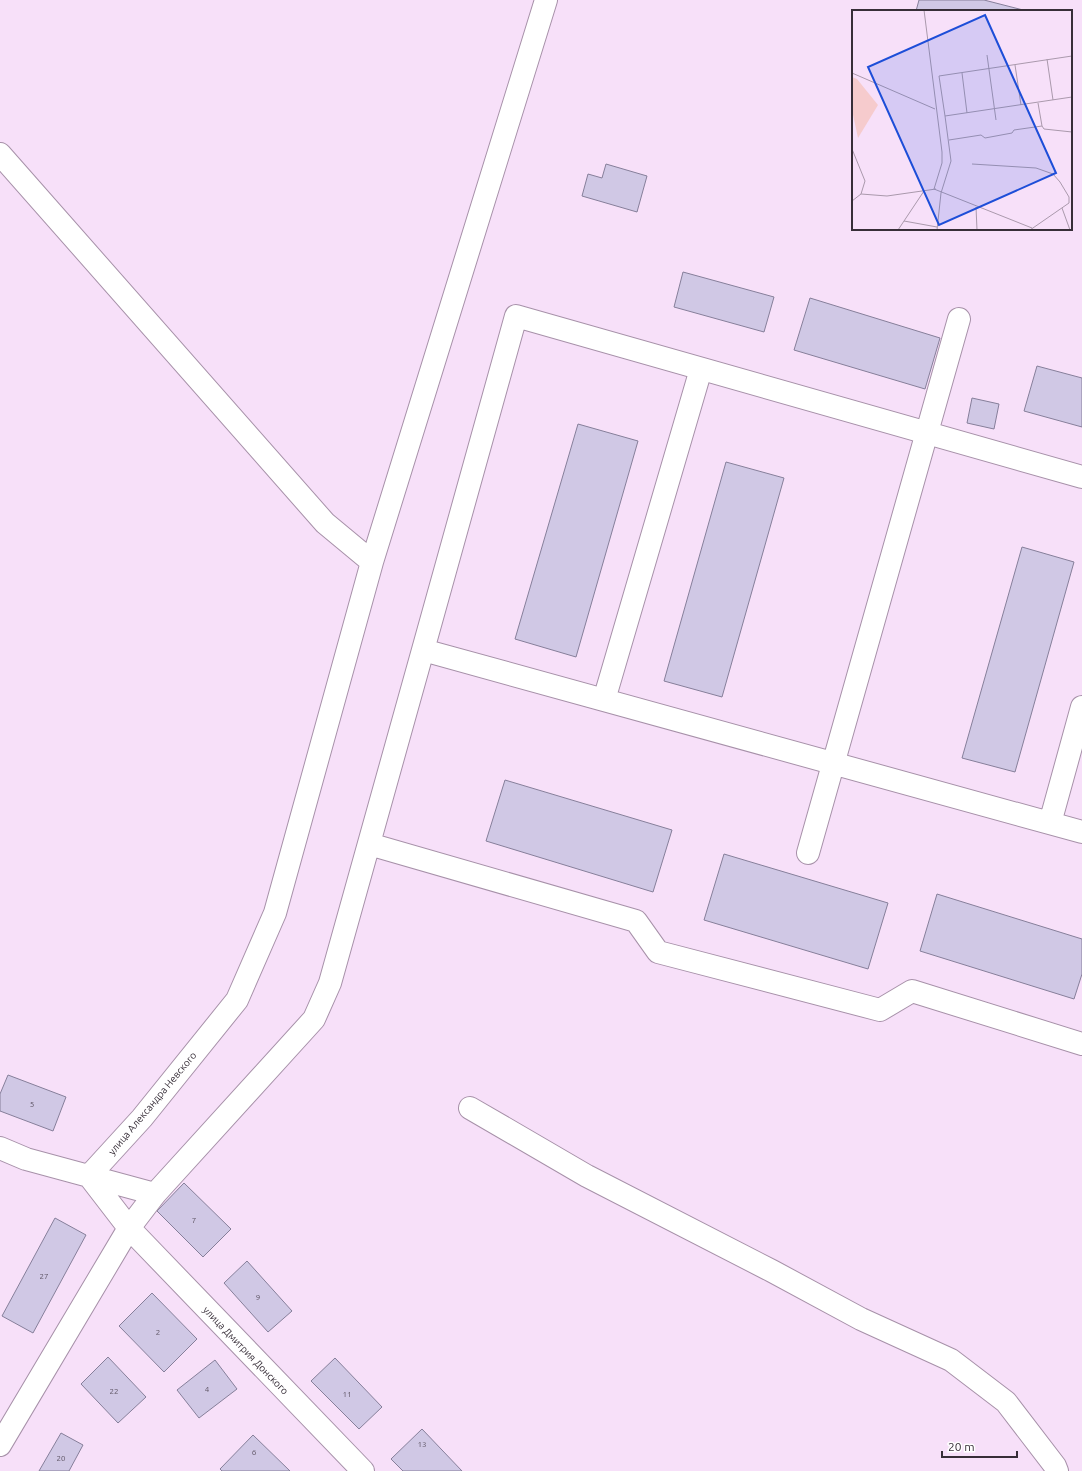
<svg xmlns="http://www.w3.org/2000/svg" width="1082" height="1471" font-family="Ubuntu,sans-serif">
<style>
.building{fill:#d0c8e5;stroke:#867f9a}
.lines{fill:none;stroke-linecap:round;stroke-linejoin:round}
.minor-casing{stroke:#a791a9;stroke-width:24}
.minor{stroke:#fff;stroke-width:22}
.labels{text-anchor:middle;stroke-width:3;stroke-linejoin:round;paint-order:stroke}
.number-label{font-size:8px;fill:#5d5463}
.street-label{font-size:10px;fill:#372e38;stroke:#fff}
.inset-road{fill:none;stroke:#aa99ac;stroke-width:1}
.view{fill:#1d4ed8;fill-opacity:0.15;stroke:#1d4ed8;stroke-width:2}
.inset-edge{fill:none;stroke:#372e38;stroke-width:2}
</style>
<rect width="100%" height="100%" fill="#f7e0f9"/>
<!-- building -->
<path class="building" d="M919,0h65l43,11h-111z
M606,164l41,12 -10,36 -55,-16 6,-22 14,4z
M683,272l91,25 -10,35 -90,-25z
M810,298l130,40 -15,51 -131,-39z
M1037,366l45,12v49l-58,-16z
M972,398l27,6 -5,25 -27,-6z
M578,424l60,17 -62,216 -61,-18z
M726,462l58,16 -62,219 -58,-16z
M1022,547l52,15 -59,210 -53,-14z
M505,780l167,50 -19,62 -167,-51z
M724,854l164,49 -20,66 -164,-49z
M937,894l145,45v35l-8,25 -154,-48z
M8,1075l58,22 -13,34 -53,-20v-17z
M184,1183l47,46 -28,28 -46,-46z
M55,1218l31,17 -53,98 -31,-17z
M247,1261l45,50 -24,21 -44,-49z
M152,1293l45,46 -33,33 -45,-46z
M108,1357l38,40 -28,26 -37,-39z
M335,1358l47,49 -23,22 -48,-48z
M215,1360l22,29 -38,29 -22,-28z
M422,1429l40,42h-59l-12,-12z
M61,1433l22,12 -14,26h-30z
M253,1435l37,36h-68l-2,-2z"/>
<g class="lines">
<defs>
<path id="minor" d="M0,154l325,369 47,39
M423,650l93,-334 566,161
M604,700l97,-331
M1050,823l32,-116
M369,844l267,77 22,31 222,58 32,-19 170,53
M808,853l151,-534
M470,1108l117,68 185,95 89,48 90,41 55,42 49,64 2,5
M0,1148l26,11 129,35
M0,1445l129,-217 26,-34 159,-175 16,-36 93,-333 659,182
M363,1471l-234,-243 -40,-52 53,-58 95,-118 38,-87 97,-351 174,-562"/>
</defs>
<!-- minor casing -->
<use href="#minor" class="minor-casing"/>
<!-- minor -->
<use href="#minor" class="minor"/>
</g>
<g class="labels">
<!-- number labels -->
<g class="number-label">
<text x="32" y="1107">5</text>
<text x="194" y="1223">7</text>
<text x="44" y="1279">27</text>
<text x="258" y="1300">9</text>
<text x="158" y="1335">2</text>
<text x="207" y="1392">4</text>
<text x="114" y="1394">22</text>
<text x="347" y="1397">11</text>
<text x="422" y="1447">13</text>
<text x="254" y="1455">6</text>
<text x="61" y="1461">20</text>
</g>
<!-- street labels -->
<g class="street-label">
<text transform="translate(152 1103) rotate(-50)" y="4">улица Александра Невского</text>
<text transform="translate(246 1350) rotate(46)" y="4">улица Дмитрия Донского</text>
</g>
</g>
<!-- overview -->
<g transform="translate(852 10)">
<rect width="220" height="220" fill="#f7e0f9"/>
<path d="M0,67l5,2 21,26 -20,33 -6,-28z" fill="#f6cbcd"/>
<path class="inset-road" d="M72,0l18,142v11l-8,26 98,39M135,45l9,65M195,49l6,41M163,55l6,40M0,63l83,36M110,63l5,40M186,93l4,23M93,106l-6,-40 133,-20M97,130l32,-5 4,3 27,-5 2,-3 28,-4 2,3 28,3M0,139l13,32 -4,13 -9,7M120,154l64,4 17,6 7,8 9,15v6l-39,27M9,184l26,2 49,-7M124,197l1,23M210,198l8,22M52,211l33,6M46,220l26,-39M85,220l4,-37 10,-32 -6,-45 127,-19"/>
<path class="view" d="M133,5l71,158 -117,52 -71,-158z"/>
<rect width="220" height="220" class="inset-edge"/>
</g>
<!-- scale -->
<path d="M942 1451v6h75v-6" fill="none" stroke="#372e38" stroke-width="2"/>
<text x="948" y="1451" font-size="12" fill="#372e38" stroke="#ffffff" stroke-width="3" paint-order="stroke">20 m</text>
</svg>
